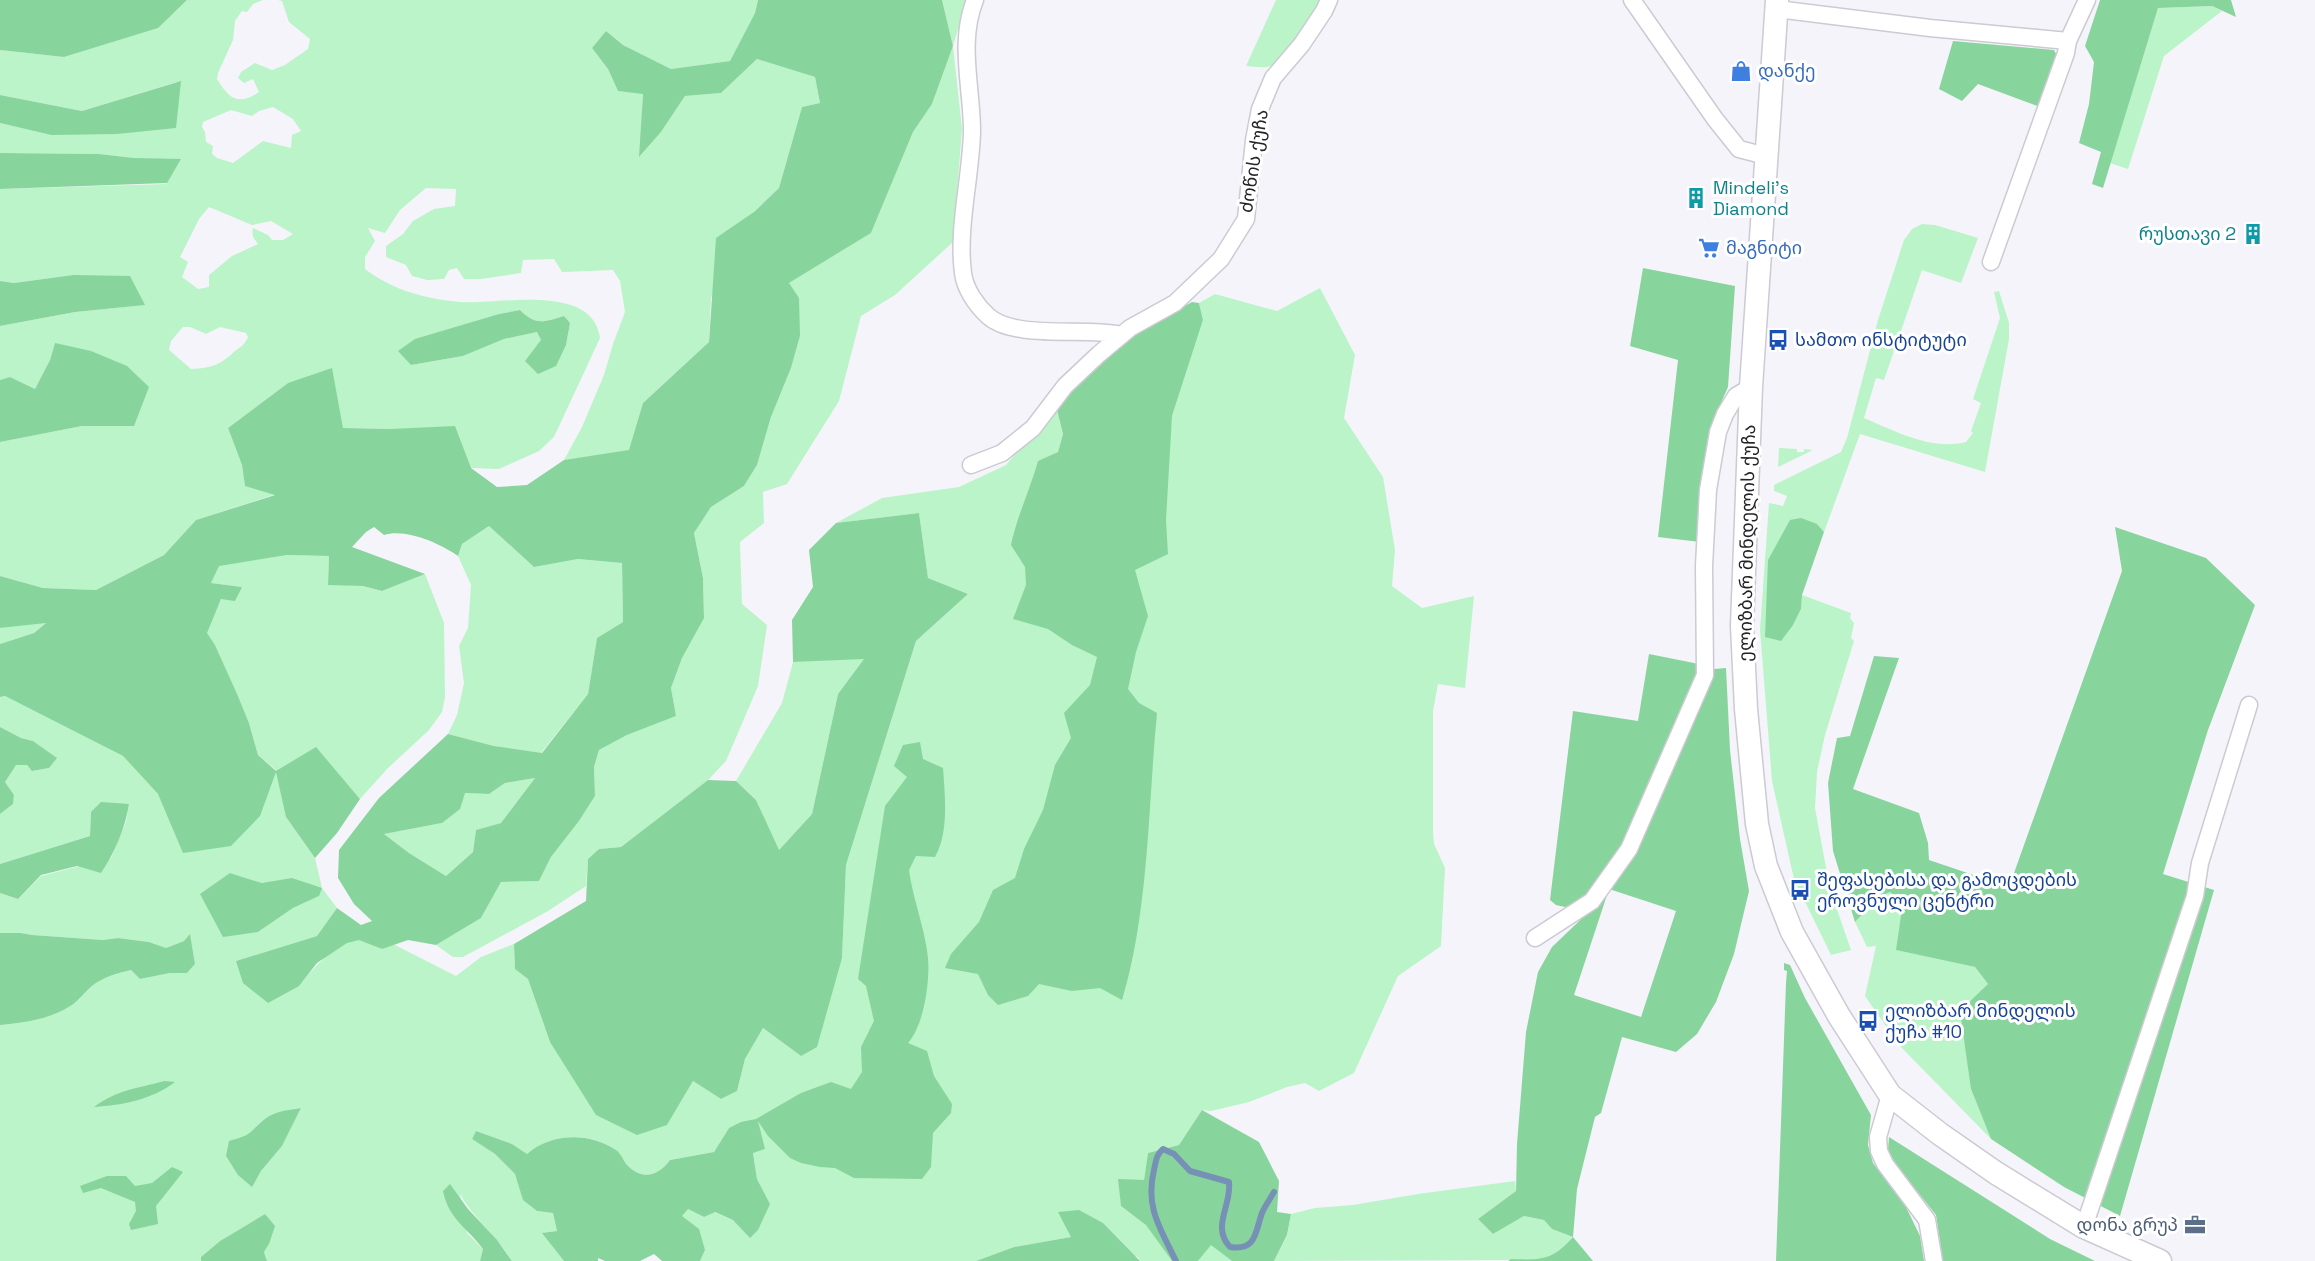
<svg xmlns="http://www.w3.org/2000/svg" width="2315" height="1261" font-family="'Space Grotesk','Noto Sans Georgian',sans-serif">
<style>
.green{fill:#baf4c8;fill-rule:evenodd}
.forest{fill:#88d49d;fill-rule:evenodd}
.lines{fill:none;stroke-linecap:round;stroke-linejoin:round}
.stream{stroke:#7790b6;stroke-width:6}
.street-casing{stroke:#cccad2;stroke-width:19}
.secondary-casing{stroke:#cccad2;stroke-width:25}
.street{stroke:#fff;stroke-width:16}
.secondary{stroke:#fff;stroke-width:22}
.labels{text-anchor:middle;stroke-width:6;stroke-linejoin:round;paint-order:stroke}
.shop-label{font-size:18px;fill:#366cbe;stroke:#fff;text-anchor:start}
.street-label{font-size:18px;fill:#242326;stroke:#fff}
.culture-label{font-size:18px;fill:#0d838f;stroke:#fff;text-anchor:start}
.transit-label{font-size:18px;fill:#164399;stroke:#fff;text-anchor:start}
.service-label{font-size:18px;fill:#4e5e75;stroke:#fff;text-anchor:end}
</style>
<rect width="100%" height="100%" fill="#f6f4fb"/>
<!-- green -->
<path class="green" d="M187,0h76l-10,4 -6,8 -5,-1 -7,10 -2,19 -15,33 -1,6c12,20 21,27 42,13l-6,-13 -9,4 -6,-5 3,-6 14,-9 17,7 13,-5 23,-16 2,-10 -21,-17 -7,-21 -4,-1h480l-3,13 -25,48 -59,8 -48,-24 -17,-14 -14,17 16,21 10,22 25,2 -3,63 21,-24 24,-36 36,-3 36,-34 58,18 5,26 -18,4 -23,81 -25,24 -43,86 -2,44 -66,61 -13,48 -66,9 18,-33 22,-52 9,-31 12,-32 -5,-31 -7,-11 -51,2 -8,-13 -31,1 -2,13 -40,6h-17l-7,-11 -8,2 -5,9 -17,1 -15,-4 -6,-11 -20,-8v-11l17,-12 10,-13 21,-12 21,-3 1,-17 -30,-1 -26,22 -15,23 -17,-5 7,13 -10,16v12c27,21 61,30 95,33 38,3 133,-20 140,36l-46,99 -15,14 -40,18 -28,-1 -80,-39 -48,-1 -55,-45 -60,45 14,37 3,20 31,9 -80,26 -32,35 -68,35 -53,-2 -43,-12v-134l82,-16h52l-79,-83 -5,17 -15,29 -25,-12 -10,3v-54l75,-14 69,-7 -71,-30 -59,8 -14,-2v-92l167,-5 -33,-26 -35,-4 -99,-1v-30l51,12 129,-54 -98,30 -82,-16v-45l64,7 93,-29zM273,107l20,12 8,12 -9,4 -1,13 -28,-7 -30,22 -16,-5 -5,-4 1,-8 -7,-4 -1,-10 -3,-5 1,-5 28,-12 21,6 7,-5zM209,207l43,18 19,-4 22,13 -10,6h-11l-4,-5 -15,-7c-2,8 1,11 5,16l-26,12 -23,19v12l-11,2 -16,-12 6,-15 -8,-5 19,-38zM520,310c16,16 24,12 44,6l6,7 -4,22 -25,-5 -4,-8 -33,7 -41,17 -52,9 56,-41 32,-10zM183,327h7l16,7 14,-7 26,6 2,4c-3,7 -7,10 -13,14 -15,14 -23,17 -44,18l-22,-19 2,-9z
M942,0h25l-14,46 9,83 -9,113 -58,53 -34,21 -22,85 -52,83 -24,8 1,31 -24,19 2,62 25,21 -9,61 -32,75 -18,19 -87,67 -22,2 -11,10 -2,27 -38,25 -85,46h-10l-17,-12 45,-27 20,-36 38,-1 12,-24 28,-36 16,-25 -1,-29 5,-17 28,-15 49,-19 -5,-28 11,-30 22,-41 -1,-39 -9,-45 17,-26 33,-21 13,-21 14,-48 20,-49 9,-32 -11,-53 82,-50 42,-101 19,-28 21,-58z
M1276,0h45c-11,20 -30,58 -51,66 -7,3 -16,0 -24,0z
M2212,6l10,5 -58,45 -36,113 -18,-6 48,-155z
M1922,224l13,1 43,13 -17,45 -39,-13 -38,110 -8,-2 -12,40c31,13 68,33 102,24l7,-9 -2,-2 10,-28 -8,-4 27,-81 -6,-26 5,-1 10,32v16l-24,133 -125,-38 -36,98 -7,-8 -24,101 8,-16 1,-14 49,18 -1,5 4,5 -3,15 3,3 -29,94 -8,37 -2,36 15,81 21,61 -20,5 -37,-76 -22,-98 -12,-151 9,-127 14,3 4,-10 -13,-5v-6l67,-33 6,-14 31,-118 26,-80 8,-11z
M1320,288l35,67 -11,63 39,59 12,73 -3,36 30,22 52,-12 -9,92 -27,-4 -5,27v120l1,13 11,24 -4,78 -43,30 -44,97 -35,18 -14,-8 -18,4 -38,15 -38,9 -9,-1 -23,35 -31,8 -4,27 -23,26 25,18 26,37h-32l-2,-4 -66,-20 -58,10 -38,14h-276l5,-11 -24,-34 7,-7 16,8 10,-5 19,8 37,-16 -13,-25 -4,-27 12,-3 -36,-21 -15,24 -44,8c-12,16 -27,21 -43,5 -4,-5 -6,-12 -11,-15 -26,-18 -65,-17 -89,4l-15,-10 -36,-13 -4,8 23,15 20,20 9,26 13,11 16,2 4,18 -14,2 21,28h-52c-15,-25 -38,-42 -52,-67l7,39 16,16 -3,12h-213l-3,-9 5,-8 -4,-30 -45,27 -19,16v4h-201v-236c23,-2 52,-6 72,-20 7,-5 13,-13 20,-19 11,-9 26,-13 39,-16l9,9 30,-6h17l8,-9 -5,-29 -6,6 -18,7 -17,-6 -31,-4 -15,2 -71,-5 -11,-2h-21v-40l18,6 23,-23 70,-18 15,-36 3,-18 -38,8 -1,24 -90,28v-50l13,-10 1,-9 -9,-13 11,-18 11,1 6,6 16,-3 7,-10 -23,-17 -12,-3 -21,-11v-30l5,-1 118,60 35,38 118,-24 -18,-15 -9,-32 -34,-78 -9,-12 15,-34 21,-12 -31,-4 8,-18 68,-10 42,1 -1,28 35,2 19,5 43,-17 19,49 1,74 -3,15 -13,18 -42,39 -27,30 -23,-27 -51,45 29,41 7,30 15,20 -20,28 -81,25 63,25c12,-15 39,-47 60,-46 7,0 16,6 23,9l11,-5 63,32 25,-19 33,-13 1,24 13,11 22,63 117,83 26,-44 28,18 16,-8 8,-32 18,-31 38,28 41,-98 4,-93 70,-224 52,-47 -40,-16 -9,-65 -83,10 46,-25 77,-11 47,-22 50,-59 7,28 -5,18 -20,10 -7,23 138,-36 3,-33 31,-96 -4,-17 16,-9 62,17zM230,873l32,10 57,13 -26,12 -35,24zM301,1108l-19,38 -21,25 -9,15 -5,-49c17,-17 30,-27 54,-29z
M1779,448l18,1v3h7v-3l9,1 -35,17z
M489,526l45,41 44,-8 44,4 1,59 -26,16 -9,56 -47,59 -47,-7 -46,-12 9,-19 7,-32 -5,-37 9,-18 3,-43 -13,-29 4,-12z
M47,622l-13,11 -34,11v-16z
M865,658l-27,36 -26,120 -34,37 -22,-51 -20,-19 46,-78 11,-41z
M535,778l-34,45 -25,7 -3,22 -27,24 -37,-23 -25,-19 58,-11 23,-30 24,1 16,-11z
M1890,891l13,11 -6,48 78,17 13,17 -17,105 20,50 -92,-94 -34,-49 11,-50 -9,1 -12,-25 25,-26z
M1515,1181l1,10 -38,28 15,15 31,-18 20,4 8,9 21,8 -12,15 -17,8 -270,1 13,-25 4,-22 24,-6 38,-3 65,-11z
M1211,1244l21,17h-34z"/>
<!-- forest -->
<path class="forest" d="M0,0h187l-29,28 -94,29 -64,-7z
M758,0h184l11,46 -21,58 -19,28 -42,101 -82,50 10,15 1,38 -9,32 -20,49 -14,48 -13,21 -33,21 -17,26 9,45 1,40 -22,40 -11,30 5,28 -49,19 -28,15 -5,17 1,29 -16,25 -28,36 -12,24 -38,1 -20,36 -45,27 -28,-5 -26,9 -23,-9 -12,3 -30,20 -18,23 -31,17 -25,-20 -7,-22 81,-25 20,-28 24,17 11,-4 -18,-17 -16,-26 1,-28 40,-52 69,-64 46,12 48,7 46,-59 9,-56 26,-16 -1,-59 -44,-4 -44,8 -45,-41 -27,18 -4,12c-17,-12 -52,-28 -74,-21l-10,-8 -8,5 -14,15 73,27 -43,17 -19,-5 -35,-1 1,-29 -42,-1 -68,11 -8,17 31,4 -7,14 -14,-2 -14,34 8,12 22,49 12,29 9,32 18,16 40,-24 44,52 -23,34 -22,25 -29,-41 -10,-45 -16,44 -29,30 -48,7 -25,-59 -35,-38 -118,-60 -5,1v-53l34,-11 12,-10 -46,5v-52l43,12 53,2 68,-35 32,-35 79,-25 -30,-9 -3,-21 -14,-37 60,-45 44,-15 11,60 48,1 64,-3 16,42 26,19 30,-2 37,-25 65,-10 14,-47 66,-61 7,-104 38,-26 25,-24 23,-81 18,-4 -5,-26 -58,-18 -36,34 -36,3 -24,36 -22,25 4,-63 -25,-3 -10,-22 -16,-21 14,-17 17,14 48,24 59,-8 25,-48zM535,778l-34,45 -25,7 -3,22 -27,24 -37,-23 -25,-19 58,-11 18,-14 5,-16 24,1 16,-11z
M2100,0h131l5,17 -24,-11 -54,2 -55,180 -11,-4 9,-32 -22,-9 10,-39 5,-42 -9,-16z
M1953,41l101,9 6,11 -17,47 -65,-24 -16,17 -23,-12z
M181,81l-5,47 -59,6 -66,1 -51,-12v-28l82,16z
M0,153l99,1 35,4 47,1 -14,24 -167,6z
M1643,268l92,18 -7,101 -15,34 -13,121 -42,-5 20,-177 -48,-14z
M73,275l57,1 15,29 -70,7 -75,14v-45l14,2z
M1192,302l7,1 4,17 -31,96 -6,104 2,34 -33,16 13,46 -12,36 -8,37 11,14 18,10c-9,93 -8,198 -35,287l-22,-12 -28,3 -33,-7 -11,12 -30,9 -10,-10 -10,-21 -33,-6 6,-14 28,-32 14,-32 22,-12 9,-29 19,-39 12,-45 16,-27 -7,-25 26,-28 7,-28 -25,-12 -24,-16 -35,-10 13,-34 -1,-18 -14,-22c6,-29 19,-55 27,-84l20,-9 5,-18 -7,-28 74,-70z
M520,310c16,16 24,12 44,6l6,7 -4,22 -10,21 -18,8 -13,-13 16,-21 -4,-8 -33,7 -41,17 -52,9 -13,-14 17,-12 84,-25z
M55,343l36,8 36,15 22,21 -15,39h-52l-82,16v-62l10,-3 25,12 15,-29z
M919,513l9,65 40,16 -52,47 -70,224 -4,93 -25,89 -16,9 -38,-28 -18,31 -8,32 -16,8 -28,-18 -26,44 -30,10 -41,-20 -46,-73 -22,-63 -13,-10 -1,-25 72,-43 2,-42 11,-10 22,-2 87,-67 28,1 20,19 23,50 33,-36 26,-120 26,-35 -71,3 -1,-42 21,-33 -4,-37 27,-27z
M1801,518l16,6 7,8 -22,63 -1,14 -8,16 -12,16 -16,-4 3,-77 22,-40z
M2115,527l91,31 49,47 -47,125 -45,144 51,16 -94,326 -56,-29 -73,-48 -20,-50 -11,-78 28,-27 -13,-17 -79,-17 7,-48 -13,-10 -10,4 -25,26 -22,-71 -5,-68 9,-45 13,-2 24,-80 25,2 -46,131 66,24 9,30 1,17 80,27 113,-316z
M1649,654l50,10v8l-75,176 -36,50 -23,9 -9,-2 -6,-5 23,-189 65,10z
M1726,668l4,82 10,89 9,52 -15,63 -18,48 -19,32 -21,18 -54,-15 -21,76 -6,4 -18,72 -4,48 20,24h-85l3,-2c30,1 41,2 62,-22l-21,-8 -8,-9 -20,-4 -31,18 -15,-15 38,-28 1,-47 9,-112 12,-60 14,-25 46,-44 36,-52 80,-182zM1609,889l67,22 -35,106 -67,-22z
M0,727l21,11 12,3 24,17 -8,10 -17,3 -5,-6h-11l-11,17 9,13 -1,9 -13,10z
M920,742l3,17 20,9c2,29 6,64 -8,89l-19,-1 -7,14c4,30 16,58 19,88 2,24 -4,67 -20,85l19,8 7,25 18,28 -1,9 -18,20 -2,34 -9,12 -68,-1 -19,-10 -15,-1 -19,-4 -11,-5 -22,-22 -10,-15 7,28 -12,4 4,26 13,25 -12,26 -8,8 -17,-18 -18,-8 -11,5 -16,-8 -6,7 17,13 6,21 -5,11h-38l-8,-7 -14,7h-35l-7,-3v3h-34l-22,-28 15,-2 -4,-18 -16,-2 -14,-11 -8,-26 -20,-20 -23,-15 4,-8 36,13 15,10c24,-21 62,-22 89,-4 5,3 7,10 11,15 16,16 31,11 43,-5l44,-8 15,-24 12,-6 15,-3 45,-26 30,-11 20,7 11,-17 -1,-25 13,-26 -8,-35 -8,-7 27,-173 22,-29 -13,-11 9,-21z
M101,802l28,2c-4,25 -14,48 -28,69l-24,-7 -36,9 -23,24 -18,-6v-29l90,-28 1,-24z
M230,873l32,10 30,-5 30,10 -3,8 -26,12 -35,24 -35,5 -23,-43z
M0,933h21l11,2 71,5 15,-2 31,4 17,6 18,-7 6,-7 5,30 -8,9h-17l-30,6 -9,-9c-13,3 -28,7 -39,16 -7,6 -13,14 -20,19 -20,14 -49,18 -72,20z
M1784,963l6,2 15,33 66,117 -3,30 5,18 33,44 14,29 4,25h-148l10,-278 1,-12 -3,-1z
M164,1081l11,1c-24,18 -52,23 -81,25 25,-18 42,-18 70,-26z
M301,1108l-19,38 -21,25 -9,16 -14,-12 -12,-19 3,-15c24,-6 19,-8 36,-22 10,-8 24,-9 36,-11z
M1202,1110l57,32 20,39 -2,31 14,2 -4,21 -13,26h-42l-21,-16 -13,16h-26l-26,-36 -25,-19 -3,-27 26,1 4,-27 31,-8z
M1889,1137l161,102 45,22h-152l-7,-46 -39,-49 -9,-16z
M172,1167l11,5 -27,34 2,18 -27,6 -2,-6 7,-13 -1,-9 -34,-14 -18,5 -3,-7 27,-10h19l9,10 17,-3z
M450,1184l18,25 29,31 15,21h-32l3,-12c-16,-22 -34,-29 -40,-58z
M1079,1210l24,13 37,38h-164l38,-14 57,-10 -13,-25z
M265,1214l10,12 -6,18 -5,8 3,9h-66v-4l19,-16z"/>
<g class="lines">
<!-- stream -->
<path class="stream" d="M1176,1261c-16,-33 -31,-54 -22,-91 2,-9 2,-15 9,-21l11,5 16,17 39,11c3,23 -18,45 1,65 27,4 25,-15 32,-34 3,-7 8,-14 12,-21"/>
<defs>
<path id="street" d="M975,0c-17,42 -3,88 -3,131 -1,46 -15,97 -9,142 2,16 13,32 25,43 26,24 98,11 134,19
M1632,0l83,119 24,30 27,7
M1777,9l153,19 138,13
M1991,262l75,-209 2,-12 19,-41
M971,465l31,-12 31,-25 32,-42 34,-32 31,-26 45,-25 46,-44 25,-40 8,-79 6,-31 13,-31 29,-34 22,-33 5,-11
M1535,938l57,-37 37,-52 76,-174 -1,-109 4,-76 10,-58 7,-18 11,-18 15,-9
M1890,1095l-12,42 1,14 6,13 42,56 7,41
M2084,1227l111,-331 5,-33 49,-158"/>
<path id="secondary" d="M1777,0l-26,387 -9,239 4,83 11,115 9,42 26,66 47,84 51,79 50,39 56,39 88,54 76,34"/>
</defs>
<!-- street casing -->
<use href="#street" class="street-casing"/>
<!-- secondary casing -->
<use href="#secondary" class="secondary-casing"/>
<!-- street -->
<use href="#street" class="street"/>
<!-- secondary -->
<use href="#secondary" class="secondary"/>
</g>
<!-- icons -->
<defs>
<symbol id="shop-bare" viewBox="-9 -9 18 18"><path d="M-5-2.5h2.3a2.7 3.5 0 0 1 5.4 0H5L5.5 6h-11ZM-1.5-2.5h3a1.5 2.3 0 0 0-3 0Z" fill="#3f7fe0" stroke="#fff" stroke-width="2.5" paint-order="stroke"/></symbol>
<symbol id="building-bare" viewBox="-9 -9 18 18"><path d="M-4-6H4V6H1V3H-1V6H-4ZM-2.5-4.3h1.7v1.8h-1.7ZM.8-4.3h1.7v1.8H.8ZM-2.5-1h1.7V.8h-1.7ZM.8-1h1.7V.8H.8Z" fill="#0f9aa8" stroke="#fff" stroke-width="2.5" paint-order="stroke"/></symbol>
<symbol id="supermarket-bare" viewBox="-9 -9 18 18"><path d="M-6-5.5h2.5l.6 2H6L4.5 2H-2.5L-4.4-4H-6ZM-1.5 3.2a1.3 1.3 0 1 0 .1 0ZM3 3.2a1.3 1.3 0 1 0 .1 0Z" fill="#3f7fe0" stroke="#fff" stroke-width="2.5" paint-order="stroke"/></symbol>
<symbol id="bus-bare" viewBox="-9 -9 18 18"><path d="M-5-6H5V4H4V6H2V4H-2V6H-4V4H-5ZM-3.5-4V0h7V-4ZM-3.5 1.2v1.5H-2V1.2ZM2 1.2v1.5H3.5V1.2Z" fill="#1a4fb4" stroke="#fff" stroke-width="2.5" paint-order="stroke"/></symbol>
<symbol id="office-bare" viewBox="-9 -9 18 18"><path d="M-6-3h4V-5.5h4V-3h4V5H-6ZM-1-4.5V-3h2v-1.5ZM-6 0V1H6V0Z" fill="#5c6f8a" stroke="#fff" stroke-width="2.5" paint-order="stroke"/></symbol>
</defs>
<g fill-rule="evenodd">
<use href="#shop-bare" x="1726" y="56" width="30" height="30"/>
<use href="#building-bare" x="1681" y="183" width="30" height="30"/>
<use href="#building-bare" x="2238" y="219" width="30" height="30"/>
<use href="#supermarket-bare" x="1694" y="233" width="30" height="30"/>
<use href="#bus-bare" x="1763" y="325" width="30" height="30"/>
<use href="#bus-bare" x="1785" y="875" width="30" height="30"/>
<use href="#bus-bare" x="1853" y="1006" width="30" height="30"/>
<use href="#office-bare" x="2180" y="1210" width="30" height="30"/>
</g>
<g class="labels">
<!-- shop labels -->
<g class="shop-label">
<text x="1758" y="77">დანქე</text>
<text x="1726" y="254">მაგნიტი</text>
</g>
<!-- street labels -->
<g class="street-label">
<text transform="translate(1254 161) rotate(-81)" y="6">ძოწის ქუჩა</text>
<text transform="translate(1747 543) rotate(-89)" y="6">ელიზბარ მინდელის ქუჩა</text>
</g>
<!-- culture labels -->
<g class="culture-label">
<text x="1713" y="194">Mindeli's<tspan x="1713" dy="21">Diamond</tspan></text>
<text x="2236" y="240" text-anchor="end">რუსთავი 2</text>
</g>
<!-- transit labels -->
<g class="transit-label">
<text x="1795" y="346">სამთო ინსტიტუტი</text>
<text x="1817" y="886">შეფასებისა და გამოცდების<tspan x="1817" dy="21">ეროვნული ცენტრი</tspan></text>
<text x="1885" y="1017">ელიზბარ მინდელის<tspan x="1885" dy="21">ქუჩა #10</tspan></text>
</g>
<!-- service labels -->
<g class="service-label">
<text x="2178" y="1231">დონა გრუპ</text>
</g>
</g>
</svg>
